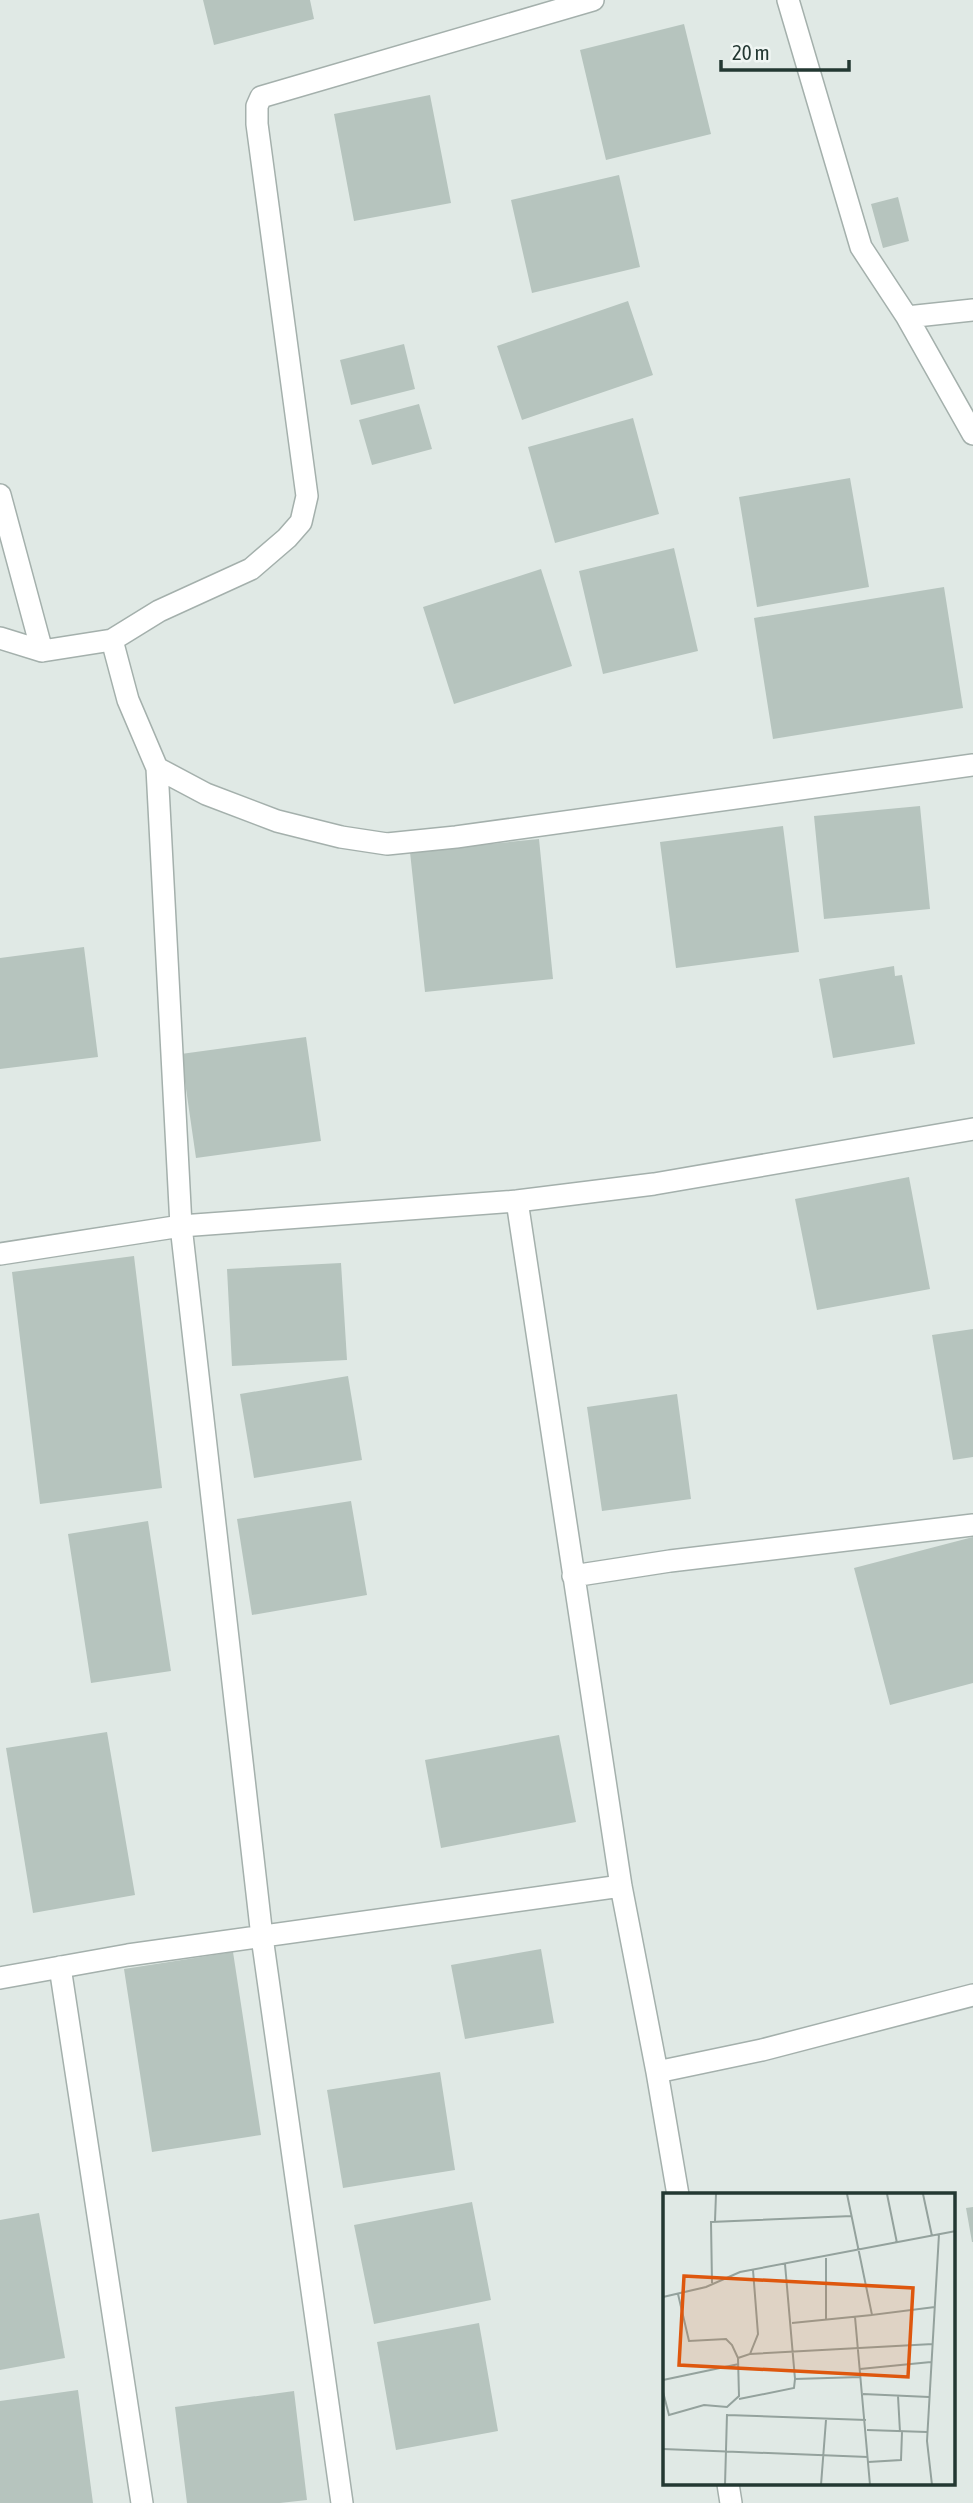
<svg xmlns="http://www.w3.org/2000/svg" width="973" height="2503" font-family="'Asap Condensed',sans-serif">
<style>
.building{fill:#b6c4be}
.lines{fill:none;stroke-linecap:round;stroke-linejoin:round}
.minor-casing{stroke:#a4b0ac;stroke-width:24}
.minor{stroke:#fff;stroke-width:21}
.inset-road{fill:none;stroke:#94a29d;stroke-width:2}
.view{fill:#de570e;fill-opacity:0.15;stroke:#de570e;stroke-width:3.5}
.inset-edge{fill:none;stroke:#233832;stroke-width:3.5}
</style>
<rect width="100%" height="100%" fill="#e0e9e5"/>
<!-- building -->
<path class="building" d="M203,0h107l4,19 -100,26z
M684,24l27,110 -105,26 -26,-110z
M430,95l21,108 -97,18 -20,-107z
M619,175l21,92 -108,26 -21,-93z
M898,197l11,44 -26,7 -12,-44z
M628,301l25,74 -131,45 -25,-74z
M404,344l11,45 -64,16 -11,-45z
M419,404l13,45 -60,16 -13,-45z
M633,418l26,96 -104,29 -27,-96z
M850,478l19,109 -112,20 -18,-110z
M674,548l24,103 -95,23 -24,-103z
M541,569l31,97 -118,38 -31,-97z
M944,587l19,121 -190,31 -19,-121z
M920,806l10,103 -106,10 -10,-103z
M783,826l16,126 -123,16 -16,-126z
M539,839l14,140 -128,13 -15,-140z
M84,947l14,110 -98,12v-111z
M894,966l1,10 7,-1 13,69 -82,14 -14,-79z
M306,1037l15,104 -125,17 -15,-104z
M909,1177l21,112 -113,21 -22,-111z
M134,1256l28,232 -122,16 -28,-232z
M341,1263l6,97 -115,6 -5,-97z
M973,1329v128l-20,3 -21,-125z
M348,1376l14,84 -108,18 -14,-84z
M677,1394l14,105 -89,12 -15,-104z
M351,1501l16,94 -115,20 -15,-96z
M148,1521l23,150 -80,12 -23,-149z
M973,1537v146l-83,22 -36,-137z
M107,1732l28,163 -102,18 -27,-165z
M559,1735l17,87 -135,26 -16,-88z
M541,1949l13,74 -89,16 -14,-74z
M233,1952l28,183 -109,17 -28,-183z
M440,2072l15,98 -112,18 -16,-98z
M472,2202l19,98 -117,24 -20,-99z
M973,2207v35h-1l-6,-34z
M39,2213l26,145 -65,12v-150z
M479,2323l19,108 -102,19 -19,-108z
M78,2390l15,113h-93v-102z
M294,2391l13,109 -27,3h-93l-12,-96z"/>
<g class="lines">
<defs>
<path id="minor" d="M788,0l73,247 46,70 66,117
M907,317l66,-7
M0,495l42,156
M0,638l42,13 70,-11 47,-29 92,-42 36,-31 14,-16 6,-26 -50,-372v-18l4,-9 332,-97
M112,640l16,60 29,68 49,26 71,27 64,16 46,7 69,-7 517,-72
M157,768l24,458 81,711 80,566
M517,1201l104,685 36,186
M0,1254l181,-28 336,-25 137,-17 319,-55
M573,1576l97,-15 303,-36
M60,1967l82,536
M0,1978l128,-23 493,-69
M678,2195l-21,-123 105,-22 211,-55
M728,2484l3,19"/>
</defs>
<!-- minor casing -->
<use href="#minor" class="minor-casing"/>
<!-- minor -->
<use href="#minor" class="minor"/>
</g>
<!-- overview -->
<g transform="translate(663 2193)">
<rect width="292" height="292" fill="#e0e9e5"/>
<path class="inset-road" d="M184,1l25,121 63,-8M224,1l10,49M260,1l9,42M52,28l1,-27M122,71l10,115M49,90l-1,-61 141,-6M0,104l43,-10 34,-15 216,-41M192,124l15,168M163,127v-62M129,130l80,-8M87,161l183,-10M75,165l12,-4 8,-20 -5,-64M197,176l71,-7M0,187l76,-16M0,199l6,23 35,-10 23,2 12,-11 -1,-38 -6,-13 -6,-6 -37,2 -11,-47M200,201l66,3M235,203l2,36M76,206l55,-11 1,-9 66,-2M64,222l139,5M204,237l60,2M0,256l205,8M205,269l33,-2 1,-28M62,292l2,-71M158,292l5,-65M269,292l-5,-44 12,-207"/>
<path class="view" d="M21,83l229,12 -5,89 -229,-12z"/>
<rect width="292" height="292" class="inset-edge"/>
</g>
<!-- scale -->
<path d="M721 60v10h128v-10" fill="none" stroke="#233832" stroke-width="3.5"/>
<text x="732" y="60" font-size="21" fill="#233832" stroke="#f0f6f3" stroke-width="5" paint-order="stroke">20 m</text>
</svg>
